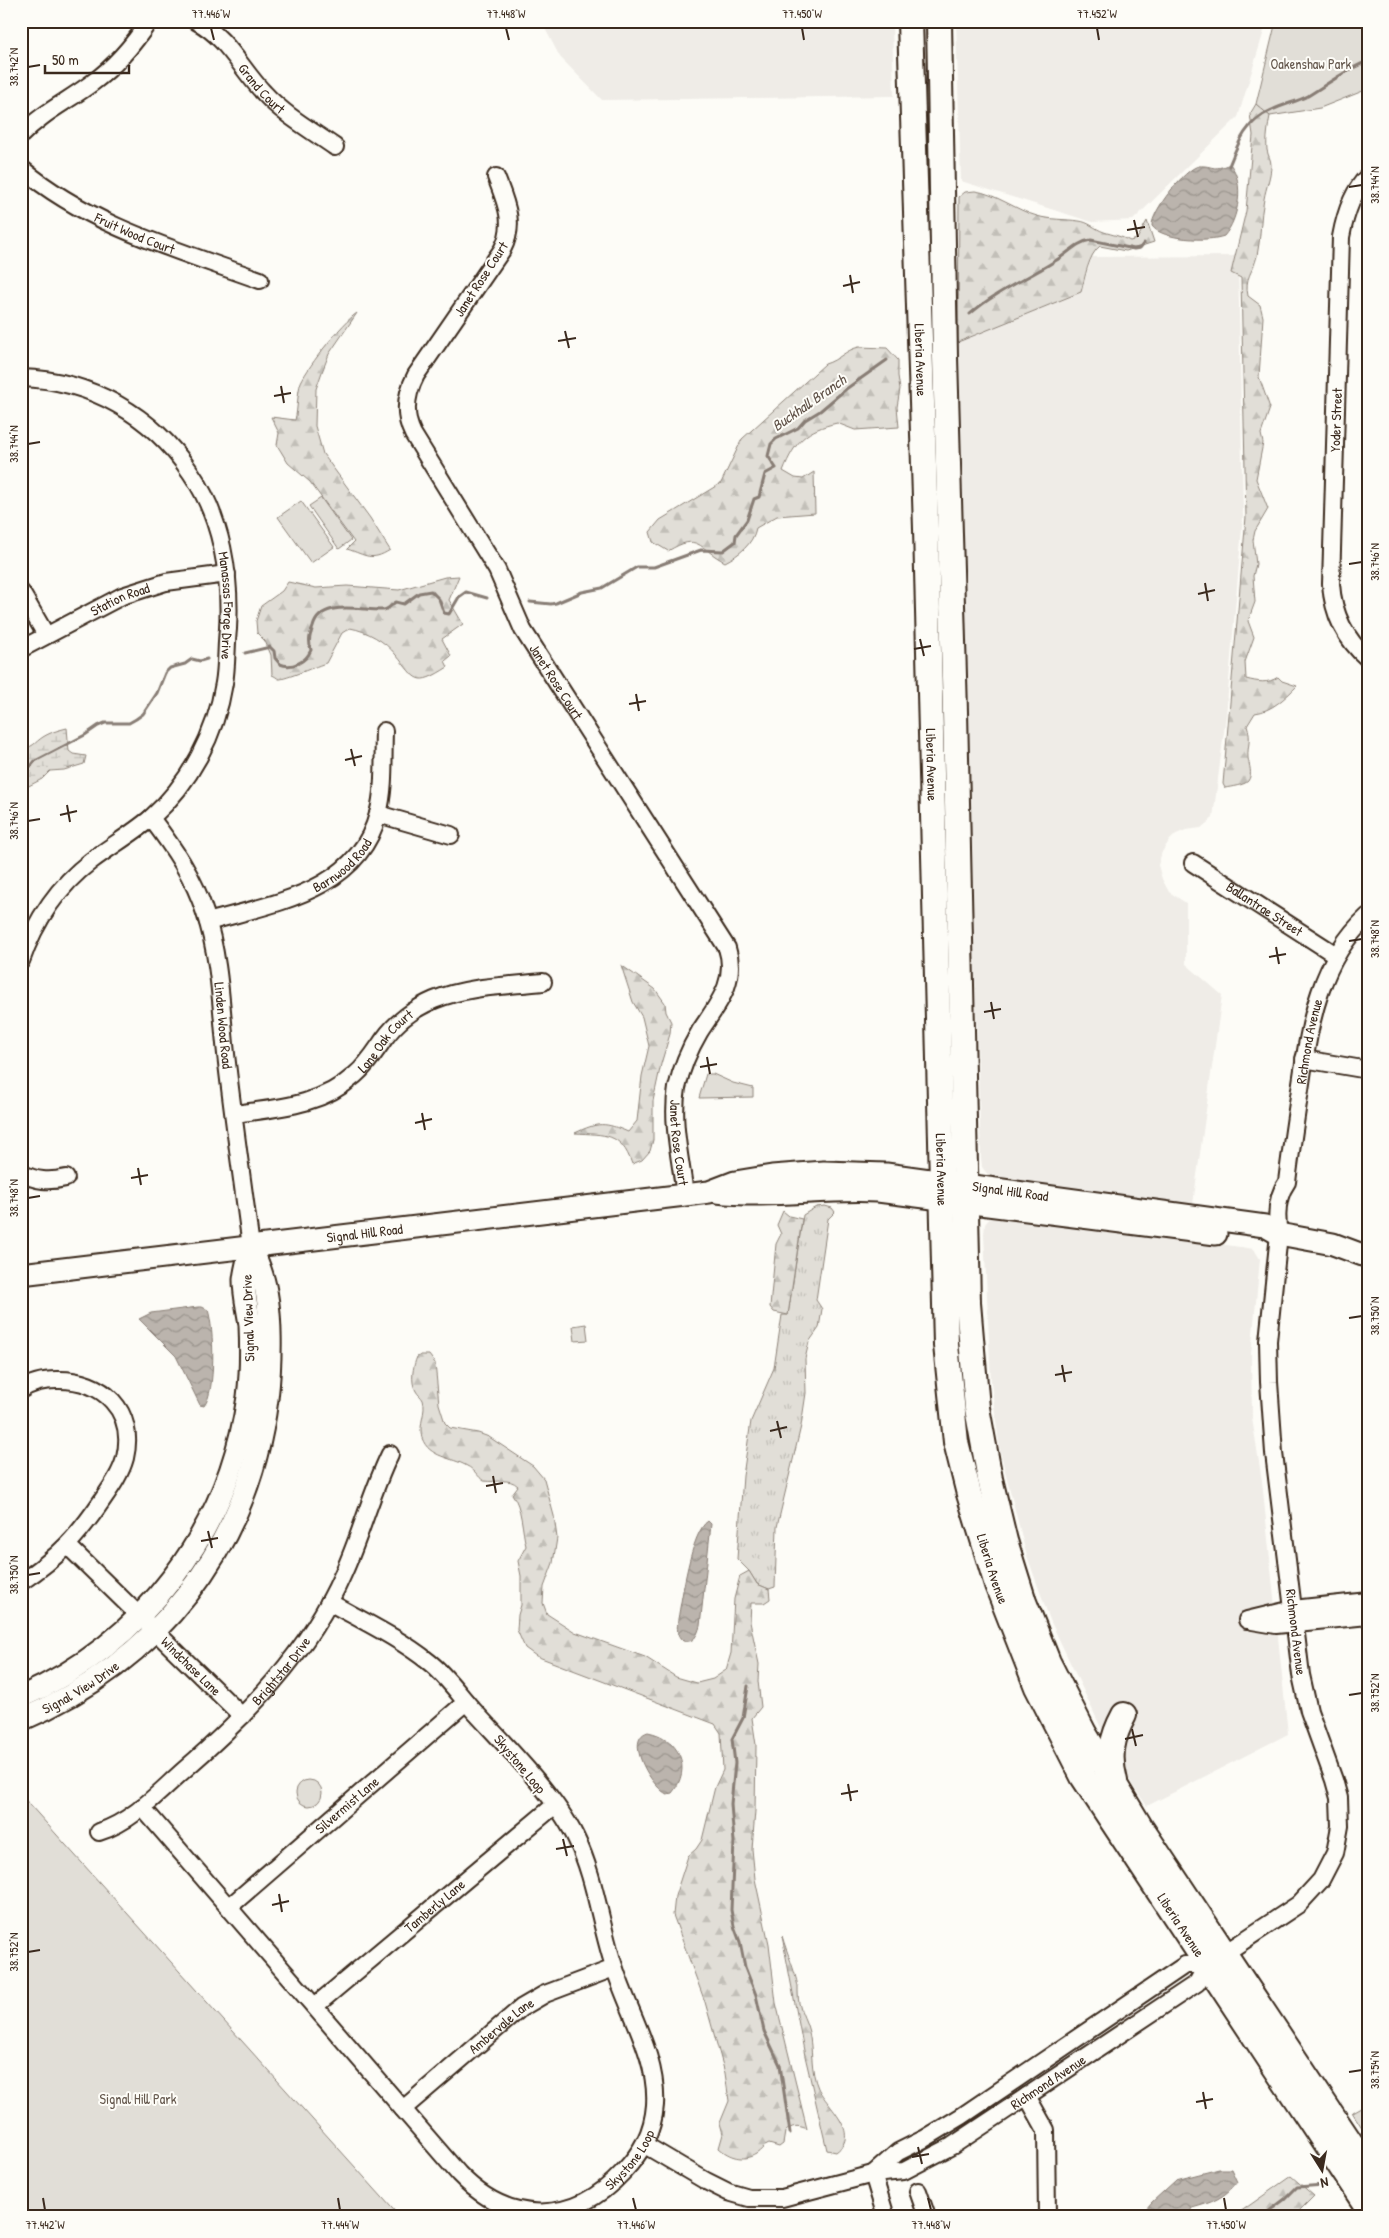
<svg xmlns="http://www.w3.org/2000/svg" width="1389" height="2238" font-family="'Patrick Hand',sans-serif">
<style>
.built{fill:#efece7}
.grass{fill:url(#grass-tufts);stroke:#8e847a}
.forest{fill:url(#forest-firs);stroke:#8e847a}
.wetland{fill:url(#wetland-marsh);stroke:#8e847a}
.park{fill:#e1ded7;stroke:#8e847a}
.water{fill:url(#water-waves);stroke:#887d74}
.lines{fill:none;stroke-linecap:round;stroke-linejoin:round}
.stream{stroke:#887d74;stroke-width:3}
.minor-casing{stroke:#3b2a1e;stroke-width:20}
.major-casing{stroke:#3b2a1e;stroke-width:25}
.highway-casing{stroke:#3b2a1e;stroke-width:28}
.minor{stroke:#fdfcf7;stroke-width:16}
.major{stroke:#fdfcf7;stroke-width:21}
.highway{stroke:#fdfcf7;stroke-width:24}
.ticks{fill:none;stroke:#3b2a1e;stroke-width:2}
.labels{text-anchor:middle;stroke-width:4;stroke-linejoin:round;paint-order:stroke}
.park-label{font-size:14px;fill:#64574c;stroke:#fdfcf7}
.street-label{font-size:14px;fill:#3b2a1e;stroke:#fdfcf7}
.water-label{font-size:15px;font-style:italic;fill:#615349;stroke:#fdfcf7}
.neatline{fill:none;stroke:#3b2a1e;stroke-width:2}
.ticks-label{font-size:12px;text-anchor:middle;fill:#3b2a1e}
</style>
<defs>
<pattern id="grass-tufts" width="24" height="20" patternUnits="userSpaceOnUse" patternTransform="scale(1.25)"><rect width="24" height="20" fill="#e1ded7"/><path d="M3 7l-1-3M5 7V3M7 7l1-3M15 17l-1-3M17 17v-4M19 17l1-3" fill="none" stroke="#c2bfb8"/></pattern>
<pattern id="forest-firs" width="22" height="20" patternUnits="userSpaceOnUse" patternTransform="scale(1.25)"><rect width="22" height="20" fill="#e1ded7"/><path d="M5 1l3.5 6h-7zM16 11l3.5 6h-7z" fill="#c2bfb8"/></pattern>
<pattern id="wetland-marsh" width="20" height="14" patternUnits="userSpaceOnUse" patternTransform="scale(1.25)"><rect width="20" height="14" fill="#e1ded7"/><path d="M1 5h8M5 5V1M11 12h8M15 12V8" fill="none" stroke="#c2bfb8"/></pattern>
<pattern id="water-waves" width="16" height="10" patternUnits="userSpaceOnUse" patternTransform="scale(1.25)"><rect width="16" height="10" fill="#bbb4ad"/><path d="M0 5q4-4 8 0t8 0" fill="none" stroke="#99938c"/></pattern>
</defs>
<rect width="100%" height="100%" fill="#fdfcf7"/>
<filter id="ink" filterUnits="userSpaceOnUse"><feTurbulence type="fractalNoise" baseFrequency=".02" numOctaves="2"/><feDisplacementMap in="SourceGraphic" scale="10" xChannelSelector="R" yChannelSelector="G"/><feConvolveMatrix kernelMatrix="1 2 1 2 8 2 1 2 1" color-interpolation-filters="sRGB"/></filter>
<g filter="url(#ink)">
<!-- built -->
<path class="built" d="M541,21h351l2,75 -292,4 -42,-43z
M956,21h311l-29,96 -105,103 -41,2 -131,-41z
M1238,256l5,260 -17,200 -13,102 -12,10 -15,2 -10,4 -7,7 -7,11 -4,13 4,14 7,13 17,11v61l36,31 -29,209 -197,-26 -8,-3 -6,-8 -1,-10 -27,-813 127,-52 11,-35z
M1006,1213l248,36 6,10 -9,96 1,63 10,63 26,253 -141,72 -14,-20 -29,-52 -54,-114 -24,-67 -26,-102 -9,-69 -7,-148 1,-10 5,-6 7,-4z"/>
<!-- grass -->
<path class="grass" d="M825,1206l7,2 3,4 -7,7 -12,81 6,9 -3,19 -10,14 -4,17 1,34 -5,33 -24,101 -2,60 -6,2 -12,-5 -8,-13 -12,-12 6,-83 8,-55 23,-53 8,-53h6l15,-100 13,-8z"/>
<!-- forest -->
<path class="forest" d="M1256,104l14,12c-2,11 -4,23 -3,34 1,6 4,9 4,15 0,12 -5,22 -7,34 -4,19 -3,39 -7,57 -4,17 -13,21 -9,40l12,9 3,12 -4,60 11,31 -9,26 2,9 -7,36 12,30 -13,22 -2,9 3,24 -3,12 2,26 -7,19 6,16 -9,25 1,17c12,3 22,5 32,-2l4,4 15,5c-12,12 -25,25 -42,27l-8,13c5,14 0,20 1,32 1,7 5,16 0,23 -3,4 -18,6 -23,7l-2,-4 23,-267 -5,-239 -10,-5 15,-62 7,-76 -3,-21z
M975,191c19,2 43,20 62,25 13,4 28,3 42,5 10,1 16,8 25,11 9,3 17,4 26,9l7,-2 10,-18 7,21 -28,9 -26,-5c-12,9 -15,32 -19,46l-123,50 1,-145 6,-5z
M357,313l-28,41 -7,18 -6,17 -1,37 8,28 47,64 20,32c-19,12 -24,5 -43,-1l7,-7 -44,-60 -22,-19 -11,-18 2,-12 -8,-16 24,3c3,-11 2,-27 6,-38 8,-17 41,-59 56,-69z
M859,347l28,1 11,12v16l2,13 -3,18 2,20 -44,3 -18,-7c-31,7 -42,18 -54,48l12,7 8,1 11,-7 1,41 -38,3 -21,12c-3,16 -17,27 -31,34 -27,-14 -26,-30 -57,-11l-15,-9 -3,-10 10,-12 61,-37 21,-44 83,-75c14,-4 20,-14 34,-17z
M459,576l-10,24 14,24 -21,15 9,17 -6,5 3,6c-33,21 -31,13 -52,-12 -11,-14 -29,-24 -46,-27l-8,5 -16,30c-7,2 -42,17 -47,16 -2,-1 -4,-3 -7,-4l-1,-20 -6,-14 -8,-8 -1,-12 5,-15 21,-15 6,-9 28,6 31,-2 52,4 46,-13z
M621,965l34,24 10,14 1,9 5,10 -1,12 -9,30 -8,37v39l-3,11 -8,9 -10,4c-11,-32 -27,-29 -57,-31 23,-11 30,-11 53,-1l9,-11 5,-45 7,-30 -7,-29 -9,-15z
M783,1211l6,5 13,3 -14,96 -14,-3 -4,-5 6,-63 5,-10 -4,-9z
M421,1355h8l6,8 4,41 6,19 5,5 28,5 11,4 44,29 11,13 10,37 3,22 -4,25 -9,24 -1,16 4,11 28,18 70,25 31,20 21,6 16,-4 13,-9 5,-17 3,-54 6,-23 9,-5 8,13 12,5 1,10 -6,4h-13l-1,19 9,42 -1,17 3,26 -9,11 4,27 -1,66 -3,38 3,30 14,65 7,59 31,126c-9,-4 -15,-4 -22,3l-2,12 -4,3 -10,-3c-6,2 -8,7 -13,10 -13,8 -27,3 -37,-6l4,-14 -3,-11 9,-22 -4,-28 -20,-71 -32,-87 2,-19 13,-40 8,-7 6,-9 13,-53 8,-17 -2,-37 -6,-9 -179,-68 -11,-8 -8,-18 1,-15 3,-10v-29l-3,-15 8,-15c-4,-15 -4,-40 -14,-52l6,-8c-9,-9 -22,-3 -34,-5 -6,-4 -10,-12 -17,-15 -15,-9 -38,-8 -45,-28 -4,-15 5,-26 1,-38 -2,-4 -5,-5 -7,-9 -6,-9 -3,-25 1,-34z
M782,1936c5,17 13,34 16,51 0,5 0,11 1,16 2,10 8,19 10,29 4,18 1,38 9,56 9,19 44,45 18,64l-9,-2 -22,-94z
M1291,2176l23,20 -21,21h-60z"/>
<!-- wetland -->
<path class="wetland" d="M67,728l2,23 4,3 13,2 -2,8 -20,6 -14,1 -8,8 -21,11v-42c11,1 14,-6 22,-11 8,-5 16,-7 24,-9z"/>
<!-- park -->
<path class="park" d="M1276,21h92v68l-48,19 -50,8 -14,-12z
M321,498l30,42 -12,9 -30,-43z
M301,501l33,46 -23,16 -33,-46z
M706,1074h7l20,9 20,5v9l-54,1z
M586,1324l2,16 -13,1 -2,-15z
M296 1793a13 13 0 1 1 26 0a13 13 0 1 1-26 0Z
M21,1795l379,422h-379z
M1368,2103v34l-16,-25z"/>
<!-- water -->
<path class="water" d="M1230,164c15,18 9,55 -6,72 -16,6 -62,4 -72,-10 -1,-14 33,-58 47,-60 15,-1 12,6 31,-2z
M198,1307h4l6,3c6,18 8,82 -4,96l-4,-1 -24,-49 -37,-37 12,-6z
M708,1521l3,3 -11,102c-3,10 -6,17 -17,15 -7,-6 -6,-13 -5,-22 4,-21 13,-87 30,-98z
M648,1732c31,6 45,36 24,61l-5,1c-15,-6 -44,-55 -19,-62z
M1219,2169h12l6,13c-12,16 -26,21 -45,26l-5,9h-43l1,-7 7,-8 24,-22z"/>
<g class="lines">
<!-- stream -->
<path class="stream" d="M1229,166c9,-23 17,-45 43,-56 12,-6 24,-8 36,-14 20,-12 37,-26 60,-35
M970,314c26,-23 57,-35 85,-53 13,-7 21,-19 36,-21l43,9 6,-1 4,-5
M530,602l21,2 5,-1 26,-11 20,-4 35,-21h17l47,-17 22,1 12,-9 1,-7 11,-15 7,-21 5,-2 6,-23 11,-6 -8,-12 3,-12 5,-5 22,-11 7,-8 15,-9 26,-22 41,-29
M245,653l25,-6 4,4 1,7 5,6c12,5 26,-2 31,-14 -3,-10 -1,-15 2,-23 8,-29 49,-16 70,-17 5,0 9,-6 13,-8l8,2 15,-11 12,-2 8,8 5,14 5,1 10,-17 7,-5 21,6
M21,769l10,-3 4,-5 50,-26 13,-9 7,-3h24l7,-4 7,-5 14,-21 8,-20 5,-5 15,-4 7,-5 8,2 7,-2
M748,1686l-5,32 -11,21 3,24 -4,41 3,38 -3,68 3,16 6,16 5,25 11,28 8,36 16,34 10,68
M1261,2217l24,-18 12,-12 27,-2"/>
<defs>
<g id="minor">
<path id="s1" d="M196,21c31,16 45,48 68,72 20,22 47,37 71,54"/>
<path d="M21,135c21,-22 47,-34 71,-52 22,-16 42,-39 57,-62"/>
<path id="s2" d="M21,168c69,58 156,82 239,112"/>
<path d="M1368,176c-16,16 -23,39 -27,61l-10,347c2,30 14,55 37,75"/>
<path id="s3" d="M496,177c10,26 20,47 6,73l-86,125c-10,19 -13,39 -3,59l84,136 26,60 204,318c11,33 -10,57 -27,83 -10,17 -19,38 -23,57 -6,34 4,73 8,107"/>
<path id="s4" d="M21,378c70,2 131,37 170,95 31,45 40,103 37,156 -2,18 -1,37 -4,54 -8,51 -34,100 -73,135 -19,16 -40,28 -60,43 -34,26 -56,60 -70,100"/>
<path d="M21,592l25,43"/>
<path id="s5" d="M21,649l101,-53 44,-14 61,-8"/>
<path d="M378,814l73,21"/>
<path id="s6" d="M151,818c22,29 43,59 54,95 16,48 16,100 22,150 7,61 16,122 24,184"/>
<path id="s7" d="M1193,863l143,92"/>
<path id="s8" d="M208,922c65,-19 150,-30 170,-108 7,-26 5,-56 6,-83"/>
<path d="M1304,1059l64,11"/>
<path id="s9" d="M234,1114c43,-6 87,-8 121,-39 12,-10 20,-23 29,-36 12,-17 31,-31 50,-39 33,-14 74,-14 109,-18"/>
<path d="M21,1173c15,8 28,9 45,5"/>
<path d="M21,1390c11,-8 23,-10 36,-10 46,-1 79,31 68,78 -4,15 -13,28 -22,41 -25,37 -44,58 -82,83"/>
<path id="s10" d="M68,1546l174,170"/>
<path d="M1247,1620l46,-11 75,-8"/>
<path d="M1252,1621l24,4 92,-9"/>
<path id="s11" d="M142,1807l317,367c50,52 115,51 164,-2 18,-19 30,-39 32,-67 3,-47 -26,-92 -40,-136 -15,-43 -19,-91 -40,-133 -21,-42 -68,-89 -101,-125 -15,-16 -27,-35 -45,-49 -30,-24 -66,-41 -100,-60"/>
<path id="s12" d="M99,1832c34,-11 59,-39 85,-62 63,-55 125,-118 159,-196 18,-39 28,-81 47,-120"/>
<path id="s13" d="M229,1907l237,-205"/>
<path id="s14" d="M315,2006l240,-201"/>
<path d="M1027,2096l19,34 1,87"/>
<path id="s15" d="M403,2109l118,-101 24,-14 69,-26"/>
<path id="s16" d="M645,2145l61,36 22,11 21,6h33l91,-24 31,-3 48,-25 245,-163 10,-18 92,-61 22,-24 14,-27 5,-27 -1,-28 -5,-18 -25,-69 -8,-36 -27,-222 -5,-71 -1,-41 11,-107c-3,-18 -3,-37 8,-52 4,-33 9,-66 14,-99 9,-62 19,-123 67,-167"/>
<path d="M873,2174l25,-22 26,-13 38,-23 223,-151h22"/>
<path d="M873,2174l13,43"/>
<path d="M918,2191l9,26"/>
</g>
<g id="major">
<path d="M717,1192c53,6 107,-4 161,-1l338,43"/>
<path id="s17" d="M21,1274l664,-79 24,-3 26,-10 37,-6 52,-4 62,2 379,52 14,8 54,10 35,13"/>
<path d="M21,1697c123,-54 208,-167 227,-300 3,-23 3,-48 2,-72 -2,-15 -6,-30 -6,-45 1,-11 5,-23 7,-33"/>
<path id="s18" d="M21,1720c136,-58 228,-173 246,-321 4,-35 6,-90 -5,-124 -3,-10 -7,-19 -11,-28"/>
</g>
<g id="highway">
<path id="s19" d="M910,21l16,508 20,816 10,97 13,52 28,91 40,102 46,90 285,431"/>
<path d="M939,21l6,336 10,355 13,591 9,105 13,71 15,62 19,61 24,60 36,71 57,95 227,341"/>
<path d="M1115,1781c-7,-25 -3,-44 9,-66"/>
</g>
</defs>
<!-- minor casing -->
<use href="#minor" class="minor-casing"/>
<!-- major casing -->
<use href="#major" class="major-casing"/>
<!-- highway casing -->
<use href="#highway" class="highway-casing"/>
<!-- minor -->
<use href="#minor" class="minor"/>
<!-- major -->
<use href="#major" class="major"/>
<!-- highway -->
<use href="#highway" class="highway"/>
</g>
</g>
<!-- ticks -->
<path class="ticks" d="M211,28l3,12M506,28l3,12M802,28l2,12M1097,28l2,12M28,67l12,-2M1349,187l13,-2M1134,220l4,17M1127,230l18,-3M850,275l3,18M843,286l17,-4M565,331l4,17M558,341l18,-3M281,386l3,17M274,396l17,-3M28,444l12,-2M1349,564l13,-2M1205,583l3,18M1198,594l17,-4M920,639l4,17M914,649l17,-3M636,694l3,17M629,704l17,-3M351,749l4,17M345,760l17,-4M67,805l3,17M60,815l17,-4M28,821l12,-2M1349,941l13,-2M1276,947l3,17M1269,957l17,-3M991,1002l3,17M984,1012l17,-3M707,1057l3,17M700,1067l17,-3M422,1113l3,17M415,1123l17,-4M138,1168l3,17M131,1178l17,-3M28,1198l12,-2M1349,1318l13,-2M1062,1365l3,17M1055,1375l17,-3M777,1421l4,17M770,1431l17,-4M493,1476l3,17M486,1486l17,-3M208,1531l4,17M201,1541l17,-3M28,1575l12,-2M1349,1695l13,-2M1132,1729l4,17M1125,1739l18,-4M848,1784l3,17M841,1794l17,-3M563,1839l4,17M556,1849l18,-3M279,1894l3,18M272,1905l17,-4M28,1952l12,-2M1349,2072l13,-2M1203,2092l3,17M1196,2102l17,-3M918,2147l4,17M912,2157l17,-3M43,2198l2,12M338,2198l2,12M633,2198l3,12M928,2198l3,12M1224,2198l2,12"/>
<g class="labels">
<!-- park labels -->
<g class="park-label">
<text x="1311" y="69">Oakenshaw Park</text>
<text x="138" y="2104">Signal Hill Park</text>
</g>
<!-- street labels -->
<g class="street-label">
<text dy="5" stroke="none"><textPath href="#s1" startOffset="95">Grand Court</textPath></text>
<text dy="5" stroke="none"><textPath href="#s2" startOffset="132">Fruit Wood Court</textPath></text>
<text transform="translate(481 279) rotate(-57)" y="5">Janet Rose Court</text>
<text dy="5" stroke="none"><textPath href="#s19" startOffset="339">Liberia Avenue</textPath></text>
<text transform="translate(1336 420) rotate(-88)" y="5">Yoder Street</text>
<text dy="5" stroke="none"><textPath href="#s5" startOffset="111">Station Road</textPath></text>
<text dy="5" stroke="none"><textPath href="#s4" startOffset="342">Manassas Forge Drive</textPath></text>
<text dy="5" stroke="none"><textPath href="#s3" startOffset="576">Janet Rose Court</textPath></text>
<text dy="5" stroke="none"><textPath href="#s19" startOffset="744">Liberia Avenue</textPath></text>
<text dy="5" stroke="none"><textPath href="#s8" startOffset="148">Barnwood Road</textPath></text>
<text dy="5" stroke="none"><textPath href="#s7" startOffset="85">Ballantrae Street</textPath></text>
<text dy="5" stroke="none"><textPath href="#s6" startOffset="224">Linden Wood Road</textPath></text>
<text dy="5" stroke="none"><textPath href="#s9" startOffset="175">Lone Oak Court</textPath></text>
<text dy="5" stroke="none"><textPath href="#s16" startOffset="1642">Richmond Avenue</textPath></text>
<text dy="5" stroke="none"><textPath href="#s3" startOffset="1100">Janet Rose Court</textPath></text>
<text dy="5" stroke="none"><textPath href="#s19" startOffset="1149">Liberia Avenue</textPath></text>
<text dy="5" stroke="none"><textPath href="#s17" startOffset="998">Signal Hill Road</textPath></text>
<text dy="5" stroke="none"><textPath href="#s17" startOffset="346">Signal Hill Road</textPath></text>
<text transform="translate(248 1318) rotate(-92)" y="5">Signal View Drive</text>
<text dy="5" stroke="none"><textPath href="#s19" startOffset="1554">Liberia Avenue</textPath></text>
<text transform="translate(1296 1632) rotate(83)" y="5">Richmond Avenue</text>
<text dy="5" stroke="none"><textPath href="#s10" startOffset="172">Windchase Lane</textPath></text>
<text dy="5" stroke="none"><textPath href="#s12" startOffset="245">Brightstar Drive</textPath></text>
<text dy="5" stroke="none"><textPath href="#s18" startOffset="68">Signal View Drive</textPath></text>
<text transform="translate(520 1764) rotate(50)" y="5">Skystone Loop</text>
<text dy="5" stroke="none"><textPath href="#s13" startOffset="156">Silvermist Lane</textPath></text>
<text dy="5" stroke="none"><textPath href="#s14" startOffset="156">Tamberly Lane</textPath></text>
<text dy="5" stroke="none"><textPath href="#s19" startOffset="1959">Liberia Avenue</textPath></text>
<text dy="5" stroke="none"><textPath href="#s15" startOffset="129">Ambervale Lane</textPath></text>
<text dy="5" stroke="none"><textPath href="#s16" startOffset="445">Richmond Avenue</textPath></text>
<text dy="5" stroke="none"><textPath href="#s11" startOffset="686">Skystone Loop</textPath></text>
</g>
<!-- water labels -->
<g class="water-label">
<text transform="translate(809 403) rotate(-35)" y="5">Buckhall Branch</text>
</g>
</g>
<!-- margin -->
<rect width="1389" height="2238" fill="none" stroke="#fdfcf7" stroke-width="55"/>
<!-- north arrow -->
<g transform="translate(1322 2170) rotate(169)" stroke="#fdfcf7" stroke-width="4" paint-order="stroke">
<path d="M0-4L9 19L0 12L-9 19Z" fill="#3b2a1e"/>
<text y="-8" font-size="14" font-weight="bold" text-anchor="middle" fill="#3b2a1e">N</text>
</g>
<!-- scale -->
<path d="M45 65v8h84v-8" fill="none" stroke="#3b2a1e" stroke-width="2.5"/>
<text x="52" y="65" font-size="15" fill="#3b2a1e" stroke="#fdfcf7" stroke-width="4" paint-order="stroke">50 m</text>
<rect x="28" y="28" width="1334" height="2182" class="neatline"/>
<g class="ticks-label">
<text x="211" y="18">77.446°W</text>
<text x="506" y="18">77.448°W</text>
<text x="802" y="18">77.450°W</text>
<text x="1097" y="18">77.452°W</text>
<text transform="translate(14 67) rotate(-90)" y="4">38.742°N</text>
<text transform="translate(1375 185) rotate(-90)" y="4">38.744°N</text>
<text transform="translate(14 444) rotate(-90)" y="4">38.744°N</text>
<text transform="translate(1375 562) rotate(-90)" y="4">38.746°N</text>
<text transform="translate(14 821) rotate(-90)" y="4">38.746°N</text>
<text transform="translate(1375 939) rotate(-90)" y="4">38.748°N</text>
<text transform="translate(14 1198) rotate(-90)" y="4">38.748°N</text>
<text transform="translate(1375 1316) rotate(-90)" y="4">38.750°N</text>
<text transform="translate(14 1575) rotate(-90)" y="4">38.750°N</text>
<text transform="translate(1375 1693) rotate(-90)" y="4">38.752°N</text>
<text transform="translate(14 1952) rotate(-90)" y="4">38.752°N</text>
<text transform="translate(1375 2070) rotate(-90)" y="4">38.754°N</text>
<text x="45" y="2229">77.442°W</text>
<text x="340" y="2229">77.444°W</text>
<text x="636" y="2229">77.446°W</text>
<text x="931" y="2229">77.448°W</text>
<text x="1226" y="2229">77.450°W</text>
</g>
</svg>
